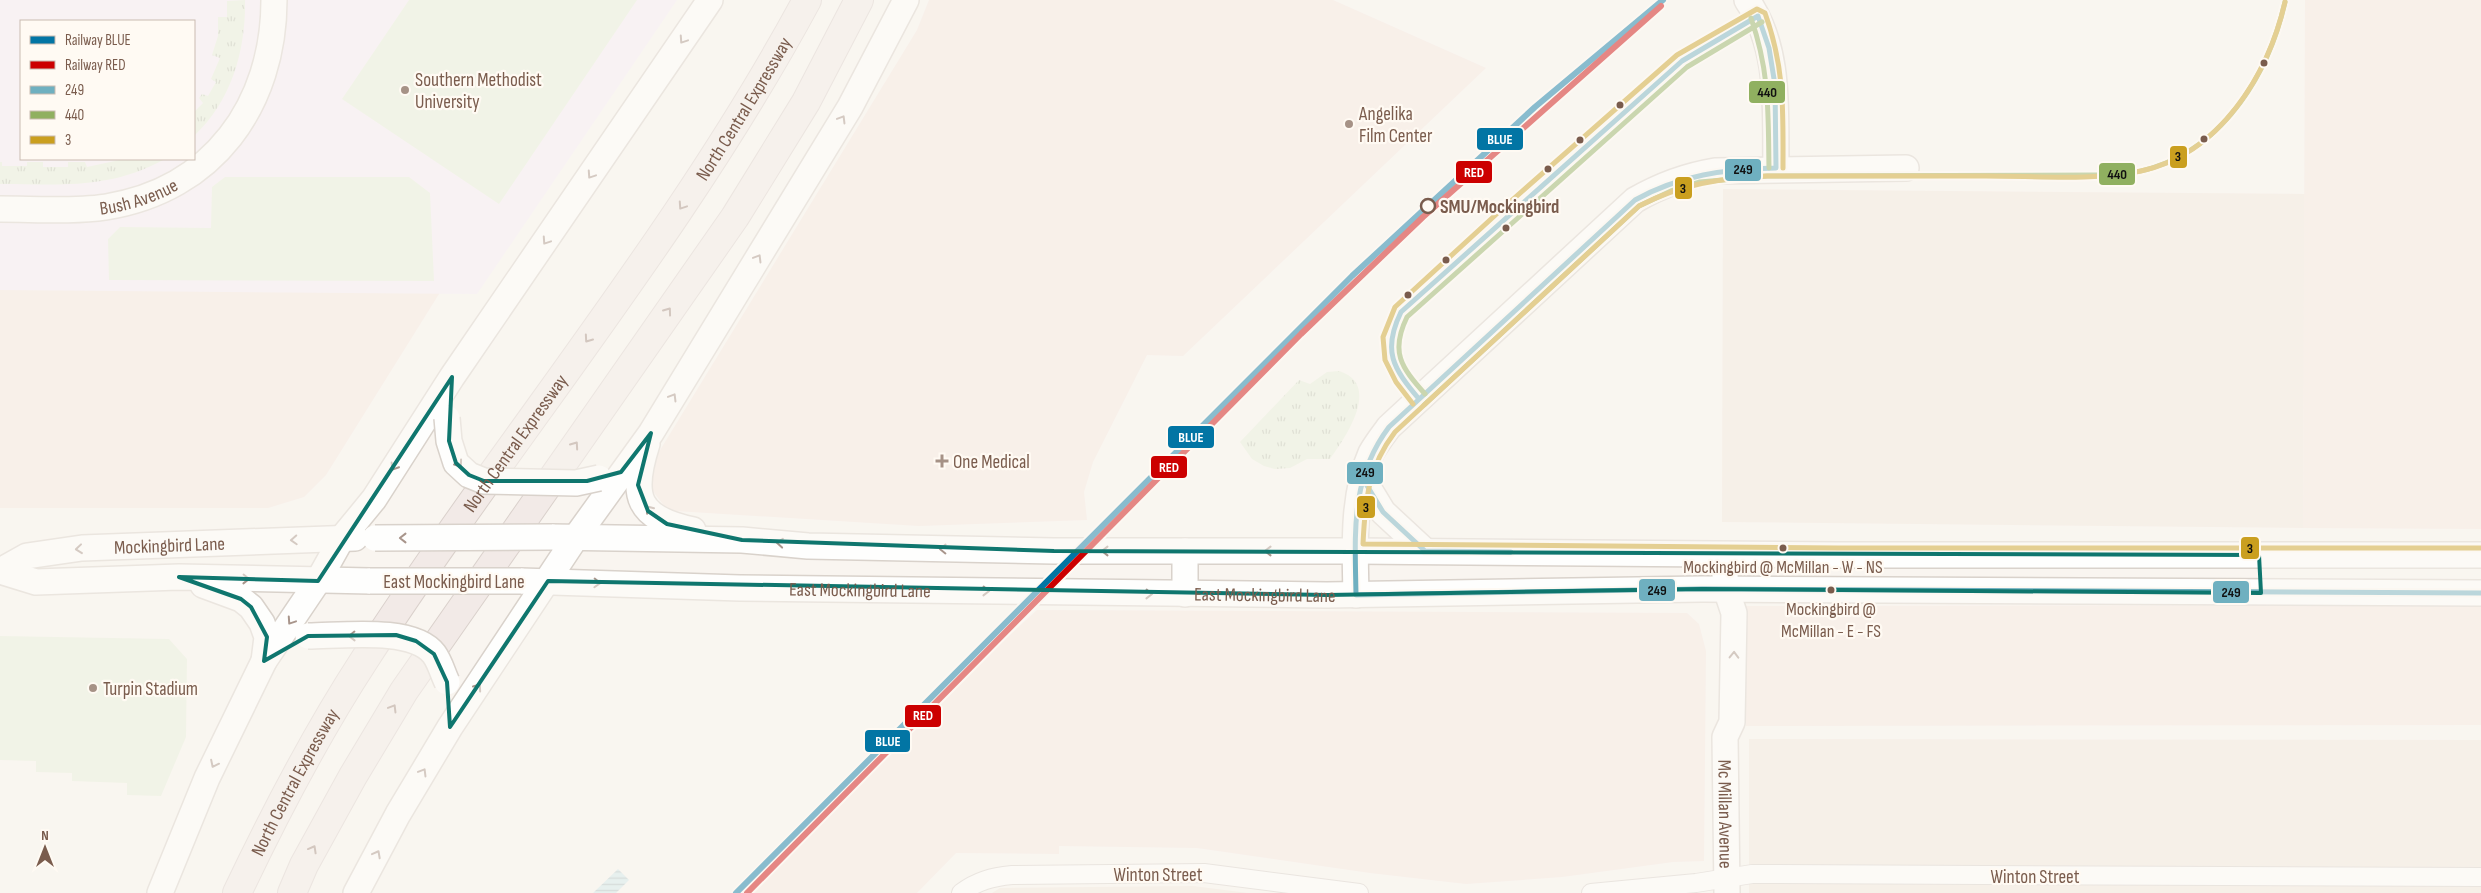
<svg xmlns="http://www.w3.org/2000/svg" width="2481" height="893" font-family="'Sofia Sans Condensed',sans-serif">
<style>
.residential{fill:#f2e8de}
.commercial{fill:#f6e8e1}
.education{fill:#f6eef6;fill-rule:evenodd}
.grass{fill:url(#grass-tufts)}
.pitch{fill:#e7f0db}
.water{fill:url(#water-rules)}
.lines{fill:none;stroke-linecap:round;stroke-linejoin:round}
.street-casing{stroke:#d7d1cb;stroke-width:20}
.secondary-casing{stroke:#d9d2cb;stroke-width:28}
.highway-casing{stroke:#dad1cc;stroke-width:30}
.street{stroke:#fefefd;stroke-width:18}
.secondary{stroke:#fefefd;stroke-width:25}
.highway{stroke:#f2eae7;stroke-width:28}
.secondary-bridge-casing{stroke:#d9d2cb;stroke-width:28;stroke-linecap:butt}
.secondary-bridge{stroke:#fefefd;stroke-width:25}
.bus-1-casing{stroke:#fffaf3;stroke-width:9}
.bus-2-casing{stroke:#fffaf3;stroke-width:9}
.bus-3-casing{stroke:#fffaf3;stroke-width:9}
.bus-1{stroke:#6fb0c0;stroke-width:5}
.bus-2{stroke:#90b060;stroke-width:5}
.bus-3{stroke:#ca9f1f;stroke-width:5}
.rail-1-casing{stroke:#fffaf3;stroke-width:10}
.rail-2-casing{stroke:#fffaf3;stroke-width:10}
.rail-1{stroke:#0275a4;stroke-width:6}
.rail-2{stroke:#c00;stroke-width:6}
.oneway{stroke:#a8958b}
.oneway2{stroke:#a48e83}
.marked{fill:none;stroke:#0f766e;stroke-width:4;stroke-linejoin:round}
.bus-dot{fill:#7a5c4d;stroke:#fffaf3;stroke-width:2}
.poi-dot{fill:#a69286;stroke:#fffaf3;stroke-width:2}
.stop-dot{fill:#fffaf3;stroke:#7a5c4d;stroke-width:2.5}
.labels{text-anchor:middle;stroke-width:4.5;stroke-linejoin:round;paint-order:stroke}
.bus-label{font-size:18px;fill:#7a5c4d;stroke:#fffaf3}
.poi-label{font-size:19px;fill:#7a5c4d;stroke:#fffaf3;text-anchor:start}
.street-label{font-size:19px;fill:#7a5c4d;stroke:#fffaf3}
.stop-label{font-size:19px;font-weight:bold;fill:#7a5c4d;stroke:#fffaf3;text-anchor:start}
.line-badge{stroke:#fffaf3;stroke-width:2}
.badge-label{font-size:14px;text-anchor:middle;font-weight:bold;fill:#fff}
.pale-badge-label{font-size:14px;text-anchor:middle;font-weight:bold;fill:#111}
</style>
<defs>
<pattern id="grass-tufts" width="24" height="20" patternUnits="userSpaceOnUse" patternTransform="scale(1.25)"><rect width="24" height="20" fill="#e7f0db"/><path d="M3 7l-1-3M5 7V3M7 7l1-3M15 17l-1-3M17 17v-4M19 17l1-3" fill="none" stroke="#c0c6b4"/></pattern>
<pattern id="water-rules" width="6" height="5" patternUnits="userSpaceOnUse" patternTransform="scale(1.25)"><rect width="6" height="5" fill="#d0e8ea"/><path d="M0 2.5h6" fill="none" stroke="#aebfc0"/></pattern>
</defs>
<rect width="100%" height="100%" fill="#f9f5f0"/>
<!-- residential -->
<path class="residential" d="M1723,189l582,5 -2,334 -581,-6z
M1749,739l732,1v153h-732z
M1193,886l55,7h-256l8,-5z"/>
<!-- commercial -->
<path class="commercial" d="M929,0h404l153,68 -303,288 -36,-1 -54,107 -9,30 3,28 -168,6 -244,-15 -10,-4 -13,-17 -2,-20 4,-10 263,-430z
M2305,0h176v529l-178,-1z
M444,286l-118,189 -22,22 -36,11h-268v-220z
M2481,605v120l-735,1v-120z
M1037,610l650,3 12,11 7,27 -2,210 -31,1 -111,15 -96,7 -96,-11 -173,-25 -138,-2v8l-103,-1 -39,40h-165l210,-214z"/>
<!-- education -->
<path class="education" d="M0,0h677l-200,294 -477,-4zM21,21h173v138h-173z"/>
<!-- grass -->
<path class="grass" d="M245,0c1,49 -13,101 -51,136v-24l9,-9 -4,-5 3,-4 6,2 8,-14 -5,-3 9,-21 -8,-3 6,-19v-19h9v-16z
M124,159h41c-57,31 -103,25 -165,25v-22h2v4h25v-4h16v5h25v-5h17l2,5z
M1339,371c43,13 7,66 -9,88h-23l-17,9 -15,1 -11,-3 -12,-7 -12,-17 59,-62 11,4 17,-12z"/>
<!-- pitch -->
<path class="pitch" d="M409,0h228l-138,204 -157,-105z
M225,177h184l21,16 4,88 -325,-1 -1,-41 12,-12 91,1 1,-41z
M0,636l169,3 18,20 -1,78 -25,59 -34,-1v-12l-55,-2v-8l-36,-1v-11l-36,-1z"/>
<!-- water -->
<path class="water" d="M618,869l11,11 -13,13h-23z"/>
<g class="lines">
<defs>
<path id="street" d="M961,893c16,-12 31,-16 51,-18l192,-2 155,20
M1591,893l105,-10 56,-9 729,3"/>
<g id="secondary">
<path d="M1747,0c34,49 28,111 29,168"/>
<path id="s1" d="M0,209c35,0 72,3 106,-2 107,-17 168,-102 168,-207"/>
<path d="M647,444c-17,53 -10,74 46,86"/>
<path d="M1363,479l20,33 42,39"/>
<path d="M552,537l190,3 66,6 246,5h301l483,4h643"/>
<path d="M1185,551v43"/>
<path id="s2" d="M0,571l27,-15 55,-8 273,-10"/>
<path d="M0,571l36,11 143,-5 191,4"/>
<path id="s3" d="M1725,575l1,14 8,24 -2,109 -7,15 2,156"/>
<path id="s4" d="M521,581l219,7 587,7 375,-6 779,4"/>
<path d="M203,585l38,14 10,8 11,16 5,14 -3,24"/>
<path d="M1356,595c-1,-46 -4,-99 15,-142 5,-9 12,-18 18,-26l246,-227c26,-15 50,-24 80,-29l191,-3"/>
<path d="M160,893l47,-115 57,-117 54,-80 24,-43 32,-39 78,-122 258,-377"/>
<path d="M356,893l42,-79 52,-87 126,-190 75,-104 199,-326 56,-107"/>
</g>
<g id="highway">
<path id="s5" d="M237,893c38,-80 79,-159 128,-234 144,-222 316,-425 442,-659"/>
<path d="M292,893l12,-28 49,-89 51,-85 331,-474 71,-115 53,-102"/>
</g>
</defs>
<!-- street casing -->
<use href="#street" class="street-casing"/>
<!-- secondary casing -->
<use href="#secondary" class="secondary-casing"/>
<!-- highway casing -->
<use href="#highway" class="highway-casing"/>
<!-- street -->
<use href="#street" class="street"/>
<!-- secondary -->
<use href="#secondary" class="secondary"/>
<!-- highway -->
<use href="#highway" class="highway"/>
<defs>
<path id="secondary-bridge" d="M447,418l2,23 7,22 13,12 15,6 92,2 23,-5
M375,538l177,-1
M370,581h151
M308,636c32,0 105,-10 126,18 6,8 9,20 13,28"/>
</defs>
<!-- secondary-bridge casing -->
<use href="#secondary-bridge" class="secondary-bridge-casing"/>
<!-- secondary-bridge -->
<use href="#secondary-bridge" class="secondary-bridge"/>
<defs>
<path id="bus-1" d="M1419,399c-26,-31 -37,-48 -18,-87l281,-251 76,-45 11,32 6,37 1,83c-51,1 -96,7 -141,32l-246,227c-39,52 -34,106 -33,168l346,-6 779,4
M1363,479l20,33 42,39 86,1"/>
<path id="bus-2" d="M1751,18c19,55 17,94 18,150
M1425,394c-24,-27 -35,-42 -18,-77l280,-250 75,-45
M1424,405l215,-199 32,-15 29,-9 67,-6 328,-1c20,0 39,-1 57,-7 74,-23 117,-96 133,-166"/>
<path id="bus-3" d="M2285,2c-17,73 -65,152 -144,169 -49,10 -104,5 -155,5 -73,0 -146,0 -219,0 -46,2 -86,8 -128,30l-244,226c-27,35 -30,69 -32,112l475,4h643
M1413,404l-17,-22 -11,-22 -2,-23 12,-30 107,-98 175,-154 80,-46 8,4c20,56 18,97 18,155"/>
</defs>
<!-- bus-1 casing -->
<use href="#bus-1" class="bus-1-casing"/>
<!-- bus-2 casing -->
<use href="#bus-2" class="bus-2-casing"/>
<!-- bus-3 casing -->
<use href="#bus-3" class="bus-3-casing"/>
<!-- bus-1 -->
<use href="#bus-1" class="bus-1"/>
<!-- bus-2 -->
<use href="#bus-2" class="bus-2"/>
<!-- bus-3 -->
<use href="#bus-3" class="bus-3"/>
<defs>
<path id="rail-1" d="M736,893l616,-617 183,-169 128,-107"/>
<path id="rail-2" d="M747,893l554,-559 122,-117 238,-211"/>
</defs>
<!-- rail-1 casing -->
<use href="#rail-1" class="rail-1-casing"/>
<!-- rail-2 casing -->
<use href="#rail-2" class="rail-2-casing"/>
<!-- rail-1 -->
<use href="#rail-1" class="rail-1"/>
<!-- rail-2 -->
<use href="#rail-2" class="rail-2"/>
</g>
<!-- one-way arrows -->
<defs><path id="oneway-chevron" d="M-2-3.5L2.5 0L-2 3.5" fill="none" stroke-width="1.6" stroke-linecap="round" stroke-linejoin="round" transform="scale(1.25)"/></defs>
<g class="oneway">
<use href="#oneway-chevron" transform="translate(683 40) rotate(124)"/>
<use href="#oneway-chevron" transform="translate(842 119) rotate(-59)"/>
<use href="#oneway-chevron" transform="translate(591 175) rotate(124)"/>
<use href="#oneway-chevron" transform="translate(546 241) rotate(124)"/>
<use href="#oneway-chevron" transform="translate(758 258) rotate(-59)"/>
<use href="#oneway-chevron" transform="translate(673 397) rotate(-59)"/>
<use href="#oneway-chevron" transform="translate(459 464) rotate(54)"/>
<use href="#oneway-chevron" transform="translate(394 467) rotate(122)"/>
<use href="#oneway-chevron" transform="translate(649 509) rotate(-128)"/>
<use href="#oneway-chevron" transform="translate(403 538) rotate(180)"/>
<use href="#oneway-chevron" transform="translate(294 540) rotate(177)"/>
<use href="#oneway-chevron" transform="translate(780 543) rotate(-175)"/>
<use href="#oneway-chevron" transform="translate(79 549) rotate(174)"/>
<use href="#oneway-chevron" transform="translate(943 549) rotate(-179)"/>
<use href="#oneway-chevron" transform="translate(1105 551) rotate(180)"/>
<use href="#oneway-chevron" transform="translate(1268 551) rotate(180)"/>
<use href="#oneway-chevron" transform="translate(246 579) rotate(1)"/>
<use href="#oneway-chevron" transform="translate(597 583) rotate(2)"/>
<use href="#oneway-chevron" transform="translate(986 591) rotate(1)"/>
<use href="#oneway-chevron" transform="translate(1149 594) rotate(1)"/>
<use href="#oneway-chevron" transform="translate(291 621) rotate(124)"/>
<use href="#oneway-chevron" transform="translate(352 636) rotate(179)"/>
<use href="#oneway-chevron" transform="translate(1734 655) rotate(-89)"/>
<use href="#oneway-chevron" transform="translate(478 687) rotate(-55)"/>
<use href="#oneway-chevron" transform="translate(214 764) rotate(116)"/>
<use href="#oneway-chevron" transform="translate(423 772) rotate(-59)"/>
<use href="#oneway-chevron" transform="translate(377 854) rotate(-62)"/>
</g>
<g class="oneway2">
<use href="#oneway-chevron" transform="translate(682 206) rotate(124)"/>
<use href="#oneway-chevron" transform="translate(668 311) rotate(-54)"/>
<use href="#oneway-chevron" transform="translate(588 339) rotate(125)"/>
<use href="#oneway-chevron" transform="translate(575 445) rotate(-55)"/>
<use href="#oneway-chevron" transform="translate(393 708) rotate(-59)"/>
<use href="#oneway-chevron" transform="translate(313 849) rotate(-61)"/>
</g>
<!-- marked area -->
<path d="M0 0H2481V893H0ZM452,377l-3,64 7,22 13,12 15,6h103l34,-9 30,-39 -13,52 10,26 19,13 75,16 312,11 1205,4 2,38 -559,-4 -375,6 -779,-14 -98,146 -3,-45 -13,-28 -18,-13 -20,-6 -88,1 -44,25 3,-24 -16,-30 -10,-8 -62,-22 139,4z" fill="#f9f5f0" fill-opacity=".55" fill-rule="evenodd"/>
<path class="marked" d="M452,377l-3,64 7,22 13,12 15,6h103l34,-9 30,-39 -13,52 10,26 19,13 75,16 312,11 1205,4 2,38 -559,-4 -375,6 -779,-14 -98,146 -3,-45 -13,-28 -18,-13 -20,-6 -88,1 -44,25 3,-24 -16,-30 -10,-8 -62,-22 139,4z"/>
<!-- markers -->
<g class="bus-dot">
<circle cx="2264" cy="63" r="4.5"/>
<circle cx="1620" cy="105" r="4.5"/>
<circle cx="2204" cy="139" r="4.5"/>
<circle cx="1580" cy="140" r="4.5"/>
<circle cx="1548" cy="169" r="4.5"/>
<circle cx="1506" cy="228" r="4.5"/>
<circle cx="1446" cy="260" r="4.5"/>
<circle cx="1408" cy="295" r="4.5"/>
<circle cx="1783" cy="548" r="4.5"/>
<circle cx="1831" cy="590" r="4.5"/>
</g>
<g class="poi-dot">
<circle cx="405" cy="90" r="5"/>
<circle cx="1349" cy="124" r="5"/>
<path d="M939.5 453.5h5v5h5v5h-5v5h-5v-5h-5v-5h5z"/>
<circle cx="93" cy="688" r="5"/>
</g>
<circle class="stop-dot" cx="1428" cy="206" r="7"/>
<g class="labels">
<!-- bus labels -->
<g class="bus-label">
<text x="1783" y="573">Mockingbird @ McMillan - W - NS</text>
<text x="1831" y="615">Mockingbird @<tspan x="1831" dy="22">McMillan - E - FS</tspan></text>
</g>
<!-- poi labels -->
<g class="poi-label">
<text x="415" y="86">Southern Methodist<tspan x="415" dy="22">University</tspan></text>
<text x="1359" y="120">Angelika<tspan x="1359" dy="22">Film Center</tspan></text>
<text x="953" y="468">One Medical</text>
<text x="103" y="695">Turpin Stadium</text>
</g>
<!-- street labels -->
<g class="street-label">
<text dy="7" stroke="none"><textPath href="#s5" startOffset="935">North Central Expressway</textPath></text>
<text dy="7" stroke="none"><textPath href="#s1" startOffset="140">Bush Avenue</textPath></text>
<text dy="7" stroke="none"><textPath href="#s5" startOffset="530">North Central Expressway</textPath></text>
<text dy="7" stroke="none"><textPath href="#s2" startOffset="174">Mockingbird Lane</textPath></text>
<text x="454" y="588">East Mockingbird Lane</text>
<text dy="7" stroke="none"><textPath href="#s4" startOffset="339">East Mockingbird Lane</textPath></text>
<text dy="7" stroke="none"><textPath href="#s4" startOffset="744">East Mockingbird Lane</textPath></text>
<text dy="7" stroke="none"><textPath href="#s5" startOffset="125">North Central Expressway</textPath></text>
<text dy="7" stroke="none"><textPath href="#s3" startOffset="242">Mc Millan Avenue</textPath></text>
<text x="1158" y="881">Winton Street</text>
<text x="2035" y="883">Winton Street</text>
</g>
<!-- stop labels -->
<g class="stop-label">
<text x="1440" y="213">SMU/Mockingbird</text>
</g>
</g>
<g class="line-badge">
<rect x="1748" y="80" width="38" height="24" rx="5" fill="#90b060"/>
<rect x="1476" y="127" width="48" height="24" rx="5" fill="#0275a4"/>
<rect x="2169" y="145" width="19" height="24" rx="5" fill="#ca9f1f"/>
<rect x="1724" y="158" width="38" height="24" rx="5" fill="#6fb0c0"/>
<rect x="1455" y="160" width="38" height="24" rx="5" fill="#c00"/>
<rect x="2098" y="162" width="38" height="24" rx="5" fill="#90b060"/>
<rect x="1674" y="176" width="19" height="24" rx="5" fill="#ca9f1f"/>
<rect x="1167" y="425" width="48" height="24" rx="5" fill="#0275a4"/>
<rect x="1150" y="455" width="38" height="24" rx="5" fill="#c00"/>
<rect x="1346" y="461" width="38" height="24" rx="5" fill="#6fb0c0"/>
<rect x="1356" y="495" width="20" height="24" rx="5" fill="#ca9f1f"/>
<rect x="2240" y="536" width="20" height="24" rx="5" fill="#ca9f1f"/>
<rect x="1638" y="578" width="38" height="24" rx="5" fill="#6fb0c0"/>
<rect x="2212" y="580" width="38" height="24" rx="5" fill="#6fb0c0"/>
<rect x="904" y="704" width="38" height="24" rx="5" fill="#c00"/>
<rect x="864" y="729" width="47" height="24" rx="5" fill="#0275a4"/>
</g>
<g class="badge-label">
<text x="1500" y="144">BLUE</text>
<text x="1474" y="177">RED</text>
<text x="1191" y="442">BLUE</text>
<text x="1169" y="472">RED</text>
<text x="923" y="720">RED</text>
<text x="888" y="746">BLUE</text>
</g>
<g class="pale-badge-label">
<text x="1767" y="97">440</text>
<text x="2178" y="161">3</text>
<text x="1743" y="174">249</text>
<text x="2117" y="179">440</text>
<text x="1683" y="193">3</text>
<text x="1365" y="477">249</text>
<text x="1366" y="512">3</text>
<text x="2250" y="553">3</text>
<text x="1657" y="595">249</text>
<text x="2231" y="597">249</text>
</g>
<!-- legend -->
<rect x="20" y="20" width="175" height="140" fill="#fffaf3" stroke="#cabbb1"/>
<rect x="30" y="36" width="25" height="8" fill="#0275a4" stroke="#cabbb1"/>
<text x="65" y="45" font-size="15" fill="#7a5c4d">Railway BLUE</text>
<rect x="30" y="61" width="25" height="8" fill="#cc0000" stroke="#cabbb1"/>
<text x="65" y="70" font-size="15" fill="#7a5c4d">Railway RED</text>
<rect x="30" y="86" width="25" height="8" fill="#6fb0c0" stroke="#cabbb1"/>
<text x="65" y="95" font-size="15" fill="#7a5c4d">249</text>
<rect x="30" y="111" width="25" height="8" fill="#90b060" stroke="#cabbb1"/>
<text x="65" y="120" font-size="15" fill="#7a5c4d">440</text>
<rect x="30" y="136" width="25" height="8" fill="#ca9f1f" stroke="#cabbb1"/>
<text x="65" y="145" font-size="15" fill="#7a5c4d">3</text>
<!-- north arrow -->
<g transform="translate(45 848)" stroke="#fffaf3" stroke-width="4" paint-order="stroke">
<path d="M0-4L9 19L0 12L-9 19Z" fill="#7a5c4d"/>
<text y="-8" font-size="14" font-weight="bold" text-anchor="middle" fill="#7a5c4d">N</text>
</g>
</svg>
